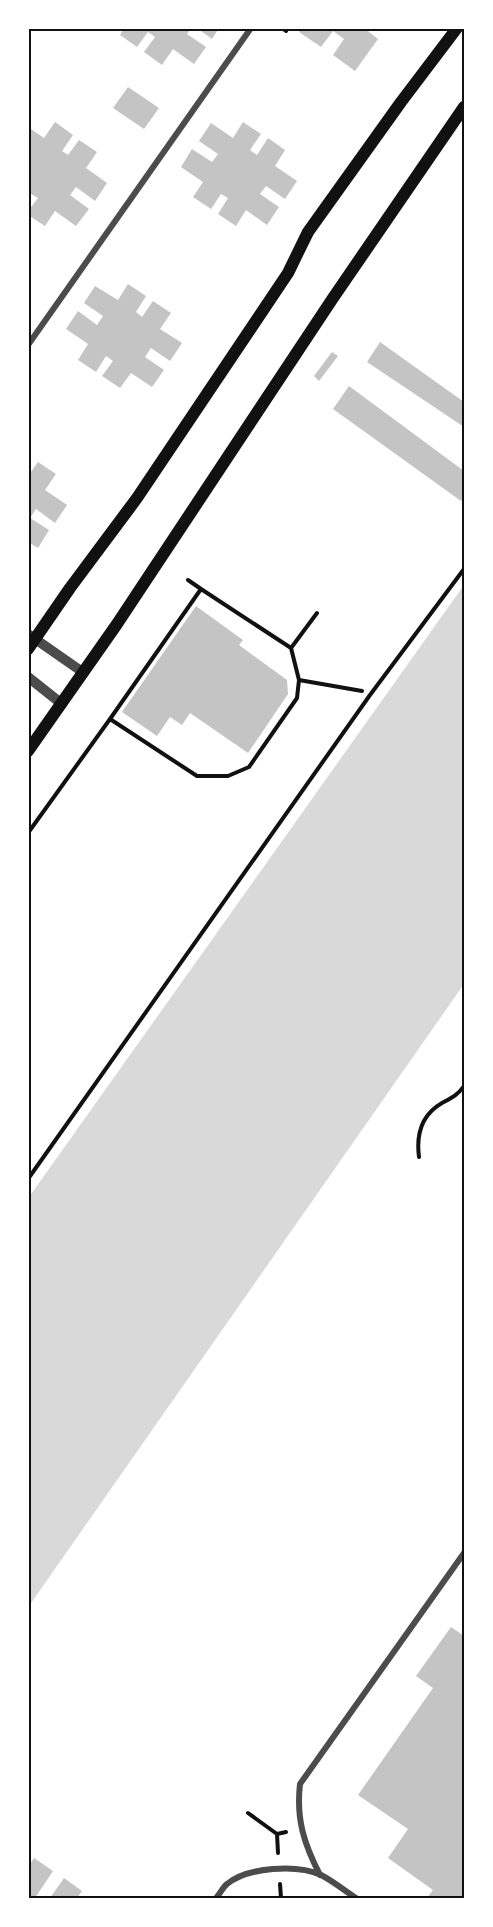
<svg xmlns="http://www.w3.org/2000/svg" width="493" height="1927" font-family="'Asap Condensed',sans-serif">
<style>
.water{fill:#d9d9d9}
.building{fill:#c4c4c4}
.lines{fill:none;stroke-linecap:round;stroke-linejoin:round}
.path{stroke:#111;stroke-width:4}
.minor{stroke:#4c4c4c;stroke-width:6}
.tertiary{stroke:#4c4c4c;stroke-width:10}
.secondary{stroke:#111;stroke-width:12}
.neatline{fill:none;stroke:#111;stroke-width:2}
</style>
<rect width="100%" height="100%" fill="#fff"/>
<!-- water -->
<path class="water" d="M464,585v399l-435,622v-409z"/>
<!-- building -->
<path class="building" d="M124,28h67l-4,6 19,13 -12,17 -21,-15 -11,16 -18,-13 11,-15 -7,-5 -11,15 -17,-12z
M197,28h22l-7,11z
M301,28h63l14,11 -23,32 -22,-16 11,-16 -11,-8 -12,16 -22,-15z
M128,87l31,21 -15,21 -31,-21z
M55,122l18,13 -11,16 6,4 11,-15 18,12 -11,16 21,15 -12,18 -19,-14 -6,8 19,14 -13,17 -21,-15 -10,15 -17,-11v-4l10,-13 -7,-4 -3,4v-71l16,11z
M243,122l18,12 -11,16 7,5 11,-17 17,12 -10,16 22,15 -12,18 -19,-13 -6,8 19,13 -12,18 -21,-15 -10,16 -18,-12 10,-16 -7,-4 -10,15 -18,-12 10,-15 -22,-15 11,-18 20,13 6,-8 -19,-13 12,-18 22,15z
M128,284l18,12 -10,16 6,5 11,-16 18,12 -11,16 22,14 -12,18 -19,-13 -6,9 19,13 -12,17 -21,-14 -11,15 -18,-12 11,-15 -7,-5 -10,16 -18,-12 10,-16 -22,-15 12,-18 19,14 6,-9 -19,-13 11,-17 23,14z
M380,342l84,60v25l-97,-65z
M332,352l6,4 -19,25 -5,-5z
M349,386l115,85v25l-3,5 -128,-92z
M38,462l18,12 -11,16 22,15 -12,18 -19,-14 -6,9 19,12 -11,18 -10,-6v-66z
M196,606l47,34 -4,5 48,35 1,14 -40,59 -58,-40 -8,12 -12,-8 -13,19 -35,-24z
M451,1627l13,9v262h-37l6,-8 -45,-32 20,-29 -50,-34 75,-107 -17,-12z
M34,1858l19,13 -18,27h-7v-31z
M64,1878l18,13 -5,7h-27z"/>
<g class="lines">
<!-- path -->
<path class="path" d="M282,28l4,3
M188,580l13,9
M291,648l26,-35
M299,680l63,11
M28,833l82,-114 87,57h31l21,-9 48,-69 2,-18 -8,-32 -90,-59 -91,130
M419,1157c-3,-23 2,-42 23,-54 9,-5 16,-8 22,-17
M28,1179l342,-484 94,-126
M248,1813l29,21
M278,1853l-1,-19 9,-2
M280,1884l1,14"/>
<!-- minor -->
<path class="minor" d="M28,345l223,-317
M320,1875c-16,-31 -24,-56 -20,-91l164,-231
M216,1898c4,-4 7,-11 11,-14 21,-17 70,-20 94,-9 12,6 24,16 35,23"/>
<!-- tertiary -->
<path class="tertiary" d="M28,634l56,39
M28,677l34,27"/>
<!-- secondary -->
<path class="secondary" d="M28,649l42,-61 67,-90 151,-225 20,-41 93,-130 56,-74
M28,751l89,-127 216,-326 131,-191"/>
</g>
<!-- border -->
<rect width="493" height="1927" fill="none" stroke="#ffffff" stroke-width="60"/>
<rect x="30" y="30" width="433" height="1867" class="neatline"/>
</svg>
